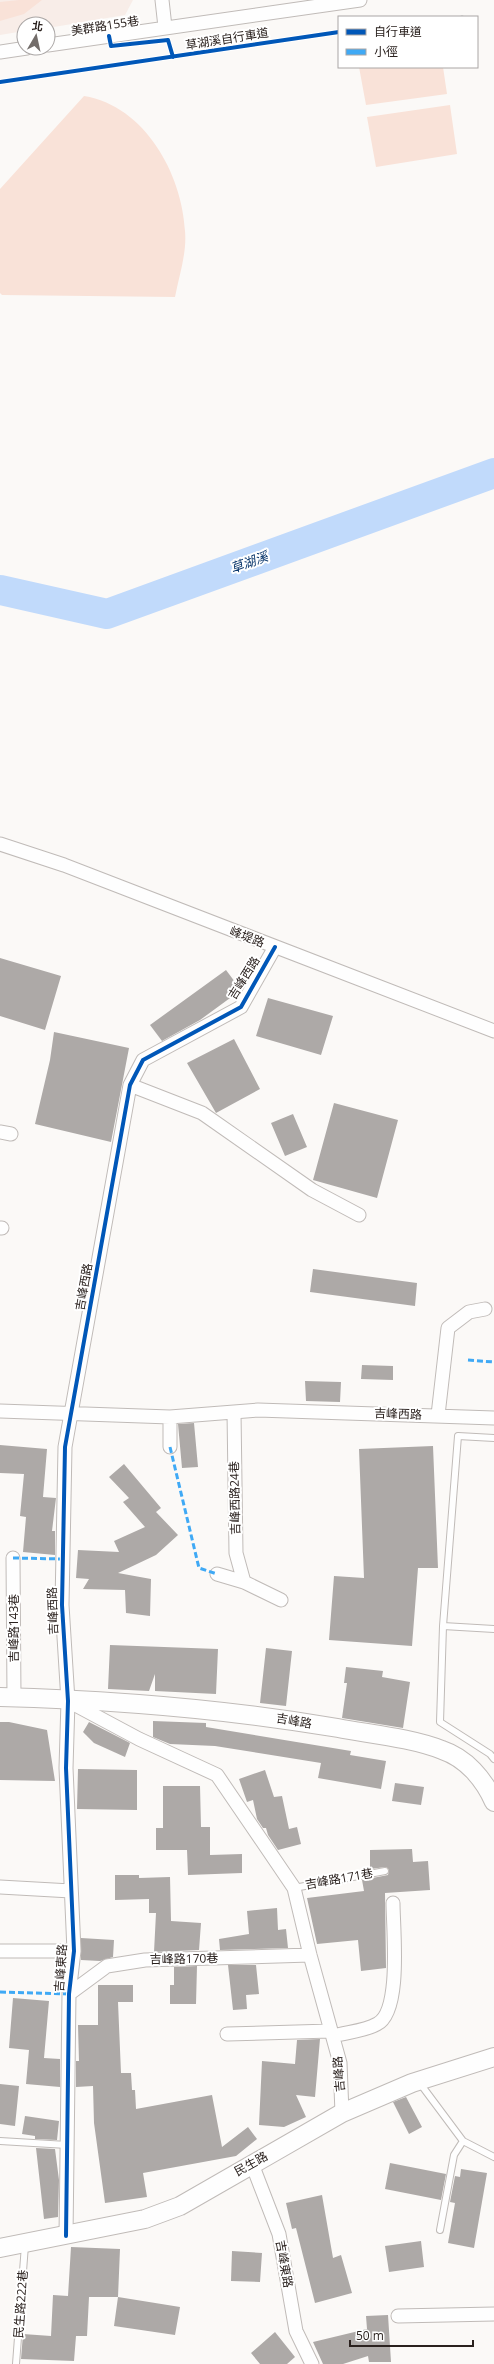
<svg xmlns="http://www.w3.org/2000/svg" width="494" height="2364" font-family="'Open Sans','Noto Sans TC',sans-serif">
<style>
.built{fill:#f8ede8}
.green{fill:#f9e2d8}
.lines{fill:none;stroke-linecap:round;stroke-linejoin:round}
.river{stroke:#c1dafb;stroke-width:30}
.building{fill:#ada9a7}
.lane-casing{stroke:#c0bbb8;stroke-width:8}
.street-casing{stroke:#c0bbb8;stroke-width:15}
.secondary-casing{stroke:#c0bbb8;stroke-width:20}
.path{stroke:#e1e0df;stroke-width:2.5;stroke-dasharray:2 2;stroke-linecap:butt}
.lane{stroke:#fefefe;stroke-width:6}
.street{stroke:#fefefe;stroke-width:13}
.secondary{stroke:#fefefe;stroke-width:18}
.quiet{stroke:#3fa9f5;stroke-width:3;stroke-dasharray:6 3;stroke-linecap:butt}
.cycleway-casing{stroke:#fff;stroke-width:6}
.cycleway{stroke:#0057b8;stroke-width:4}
.labels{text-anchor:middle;stroke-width:4;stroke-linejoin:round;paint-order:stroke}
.street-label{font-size:12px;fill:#2a211e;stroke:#fff}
.water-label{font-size:13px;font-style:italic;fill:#09366b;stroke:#fff}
</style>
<rect width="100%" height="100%" fill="#fbf9f7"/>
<!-- built -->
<path class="built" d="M0,0h133l-8,15 -77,13v-4h-24v7l-24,4z"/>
<!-- green -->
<path class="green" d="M19,0h23l-18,14 -24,7v-19z
M359,67h84l4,27 -81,11z
M84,96c61,10 98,78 101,135 2,22 -6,45 -10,66l-173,-2 -2,-2v-104z
M450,105l7,49 -81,13 -9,-50z"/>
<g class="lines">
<!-- river -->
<path class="river" d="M0,590l107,24 387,-141"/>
</g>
<!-- building -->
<path class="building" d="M0,958l61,18 -16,54 -45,-14z
M226,970l15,20 -41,30 -38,21 -12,-16z
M268,998l65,18 -12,39 -65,-19z
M54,1032l75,16 -18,94 -76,-18 15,-64z
M234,1039l26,50 -44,24 -29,-50z
M334,1103l64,17 -21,78 -64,-18z
M293,1114l14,33 -22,9 -14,-33z
M313,1269l104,14 -2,23 -105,-14z
M362,1365l31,1v14l-32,-1z
M305,1381l36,1 -1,20 -34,-1z
M194,1423l4,44 -16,1 -4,-44z
M0,1445l47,4 -4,48 13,1 -4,33h3v24l-32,-3 3,-35 -6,-1 4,-42 -24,-1z
M433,1446l5,122h-20l-6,78 -83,-6 5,-64 30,2 -5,-129z
M124,1464l37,44 -5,4 22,23 -22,20 -38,18 33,6 -1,37 -24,-3 -1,-23 -42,-1 6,-10 -13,-1 2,-28 41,2 -5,-11 31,-14 -22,-25 6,-4 -20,-21z
M110,1645l108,4 -2,45 -61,-3v-17l-6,17 -41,-2z
M266,1648l26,3 -6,55 -26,-3z
M346,1667l37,4 -1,6 28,5 -7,46 -61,-10 5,-35h-3z
M153,1721l53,2v4l145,24 -1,4 36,6 -5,28 -63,-11 3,-15 -106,-17 -45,-2 -17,-7z
M0,1722h9l38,8 8,51 -55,-1z
M89,1722l41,21 -5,14 -31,-14 -11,-11z
M78,1769l59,1v40l-60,-1z
M265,1770l9,27 8,-1 7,33 8,-2 4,17 -23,6 -10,-15 -2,-7h-3l-6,-9 -4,-19 -6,2 -8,-23z
M395,1783l29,4 -3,18 -29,-4z
M163,1786h37l1,41h9v28l32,-1v19l-54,2 -1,-25h-31v-22h7z
M412,1849l1,13 15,-1 2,29 -45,3 1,75 -25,3 -3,-31 -41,4 -10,-46 57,-7 -2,-11 26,-5 1,-5 -3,-3 -16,2v-19z
M115,1875h24v3l31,-1 1,44 30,2 -2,27 -45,2 2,-39h-7v-14l-34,1z
M277,1908l1,22 8,-1 2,19 -68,2 -1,-11 30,-5 -2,-23z
M81,1938l33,2 -1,17 -13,4 -19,-1z
M228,1965h28l3,29 -13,1 1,14 -14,1z
M197,1966l-1,38h-26v-19h4v-18z
M98,1985h35v17h-15l3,71h10l1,17h3l1,19 76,-14 10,52 26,-20 9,12 -21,17 -93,17 4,24 -42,6 -11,-80 -1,-37 -17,1v-26h3l-1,-36h20z
M13,1998l36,3 -5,57 16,1v28l-34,-3 3,-34 -20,-2z
M320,2039l-5,58 -19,-2 10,22 -22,10 -25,-2 3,-64 33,3 2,-24z
M0,2084l19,2 -4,40 -15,-2z
M406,2097l16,30 -13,7 -16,-32z
M25,2116l34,5 -2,19 -22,-1v-3l-13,-2z
M36,2148l19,1 4,31 -1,37 -14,2z
M390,2163l56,11 -5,26 -56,-11z
M461,2169l26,4 -13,75 -26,-5 7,-40 -5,-1 5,-26 5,1z
M322,2195l11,63 8,-3 11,38 -37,10 -19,-75 -4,1 -6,-26z
M421,2241l3,26 -35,5 -4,-26z
M71,2247l49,2 -2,48h-29l-2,39h-11l-2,25 -53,-2 2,-25 28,2 2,-41 15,1z
M232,2251l30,2 -2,29 -29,-1z
M118,2297l62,10 -5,28 -61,-9z
M388,2315l3,47h-22l-1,-6 -25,8h-20l-10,-22 54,-13 -1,-13z
M275,2332l20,25 -8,7h-27l-9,-11z"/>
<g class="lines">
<defs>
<path id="lane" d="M494,1438l-36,-2 -15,190 -3,96 50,32 4,5
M443,1626l51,3
M294,1888l91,-17
M419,2082l44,59 -9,14 -14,75
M0,2141l67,4
M463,2141l31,16
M16,2364l9,-119"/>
<path id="street" d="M162,0l3,27
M48,45l312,-45
M0,52l27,-4
M0,844l64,21 430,166
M130,1085l72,28 110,77 47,25
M0,1132l11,2
M0,1228h2
M0,1411l170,6 88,-7 236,8
M234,1412l2,141 8,29
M438,1415l10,-87 21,-16 16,-3
M170,1417v30
M13,1558l1,140
M217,1574l27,8 37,18
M68,1701l71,38 78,36 77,113 16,67 30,108 2,50
M0,1887l71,4
M0,1951h74
M69,1994l38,-28 38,-6 165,-5
M227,2034l103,-3
M333,2036c14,-4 32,-5 44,-12 25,-12 16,-96 16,-121
M252,2164l27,70 17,97 16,33
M66,2236l3,-242 5,-43 -8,-183 2,-67 -6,-96 3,-158 65,-362 13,-25 98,-53 34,-60
M398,2316l96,-2"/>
<path id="secondary" d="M0,1697c113,3 226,12 338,31 32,6 74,10 104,22 24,8 42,29 52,52
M0,2248l145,-29 35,-13 162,-93 70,-30 82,-26"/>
</defs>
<!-- lane casing -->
<use href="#lane" class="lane-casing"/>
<!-- street casing -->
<use href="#street" class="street-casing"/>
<!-- secondary casing -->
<use href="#secondary" class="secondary-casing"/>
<!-- path -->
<path class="path" d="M462,15v2"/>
<!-- lane -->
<use href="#lane" class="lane"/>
<!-- street -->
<use href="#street" class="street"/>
<!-- secondary -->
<use href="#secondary" class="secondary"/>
<!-- quiet -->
<path class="quiet" d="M468,1360l26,2
M170,1447l29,121 18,6
M13,1558l49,1
M0,1992l69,2"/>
<defs>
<path id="cycleway" d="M109,36l2,10 57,-6 5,17
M0,82l339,-50
M66,2236l3,-242 5,-43 -8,-183 2,-67 -6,-96 3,-158 65,-362 13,-25 98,-53 34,-60"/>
</defs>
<!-- cycleway casing -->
<use href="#cycleway" class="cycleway-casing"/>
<!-- cycleway -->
<use href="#cycleway" class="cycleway"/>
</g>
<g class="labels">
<!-- street labels -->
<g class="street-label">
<text transform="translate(105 26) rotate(-9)" y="4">美群路155巷</text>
<text transform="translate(227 39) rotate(-9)" y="4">草湖溪自行車道</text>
<text transform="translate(247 937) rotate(21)" y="4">峰堤路</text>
<text transform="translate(244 978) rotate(-58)" y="4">吉峰西路</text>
<text transform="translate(84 1287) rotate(-80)" y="4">吉峰西路</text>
<text transform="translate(398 1414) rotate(2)" y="4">吉峰西路</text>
<text transform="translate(235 1498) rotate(-91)" y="4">吉峰西路24巷</text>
<text transform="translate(53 1611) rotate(-92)" y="4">吉峰西路</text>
<text transform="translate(14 1628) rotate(-90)" y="4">吉峰路143巷</text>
<text transform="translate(294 1721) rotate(10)" y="4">吉峰路</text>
<text transform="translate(339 1879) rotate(-10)" y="4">吉峰路171巷</text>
<text transform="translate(184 1959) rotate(-1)" y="4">吉峰路170巷</text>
<text transform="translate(61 1968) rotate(-86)" y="4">吉峰東路</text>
<text transform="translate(339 2074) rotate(-95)" y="4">吉峰路</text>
<text transform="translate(251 2164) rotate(-29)" y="4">民生路</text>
<text transform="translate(284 2264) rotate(80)" y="4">吉峰東路</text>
<text transform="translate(21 2304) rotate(-86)" y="4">民生路222巷</text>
</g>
<!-- water labels -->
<g class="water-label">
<text transform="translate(249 562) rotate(-20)" y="5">草湖溪</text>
</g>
</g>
<!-- legend -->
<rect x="338" y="16" width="140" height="52" fill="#ffffff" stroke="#aaa6a5"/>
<rect x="346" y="29" width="20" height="6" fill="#0057b8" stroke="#aaa6a5"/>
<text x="374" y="36" font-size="12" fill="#2a211e">自行車道</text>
<rect x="346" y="49" width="20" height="6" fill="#3fa9f5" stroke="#aaa6a5"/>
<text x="374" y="56" font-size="12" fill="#2a211e">小徑</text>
<!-- north arrow -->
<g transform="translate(36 36) rotate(9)"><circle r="19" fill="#ffffff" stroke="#aaa6a5"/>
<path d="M0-3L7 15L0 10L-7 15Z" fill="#736d6a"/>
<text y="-6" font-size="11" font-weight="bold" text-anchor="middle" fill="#2a211e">北</text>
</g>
<!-- scale -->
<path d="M350 2340v6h123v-6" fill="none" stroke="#2a211e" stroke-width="2"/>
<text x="356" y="2340" font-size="12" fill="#2a211e" stroke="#ffffff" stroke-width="3" paint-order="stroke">50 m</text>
</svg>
